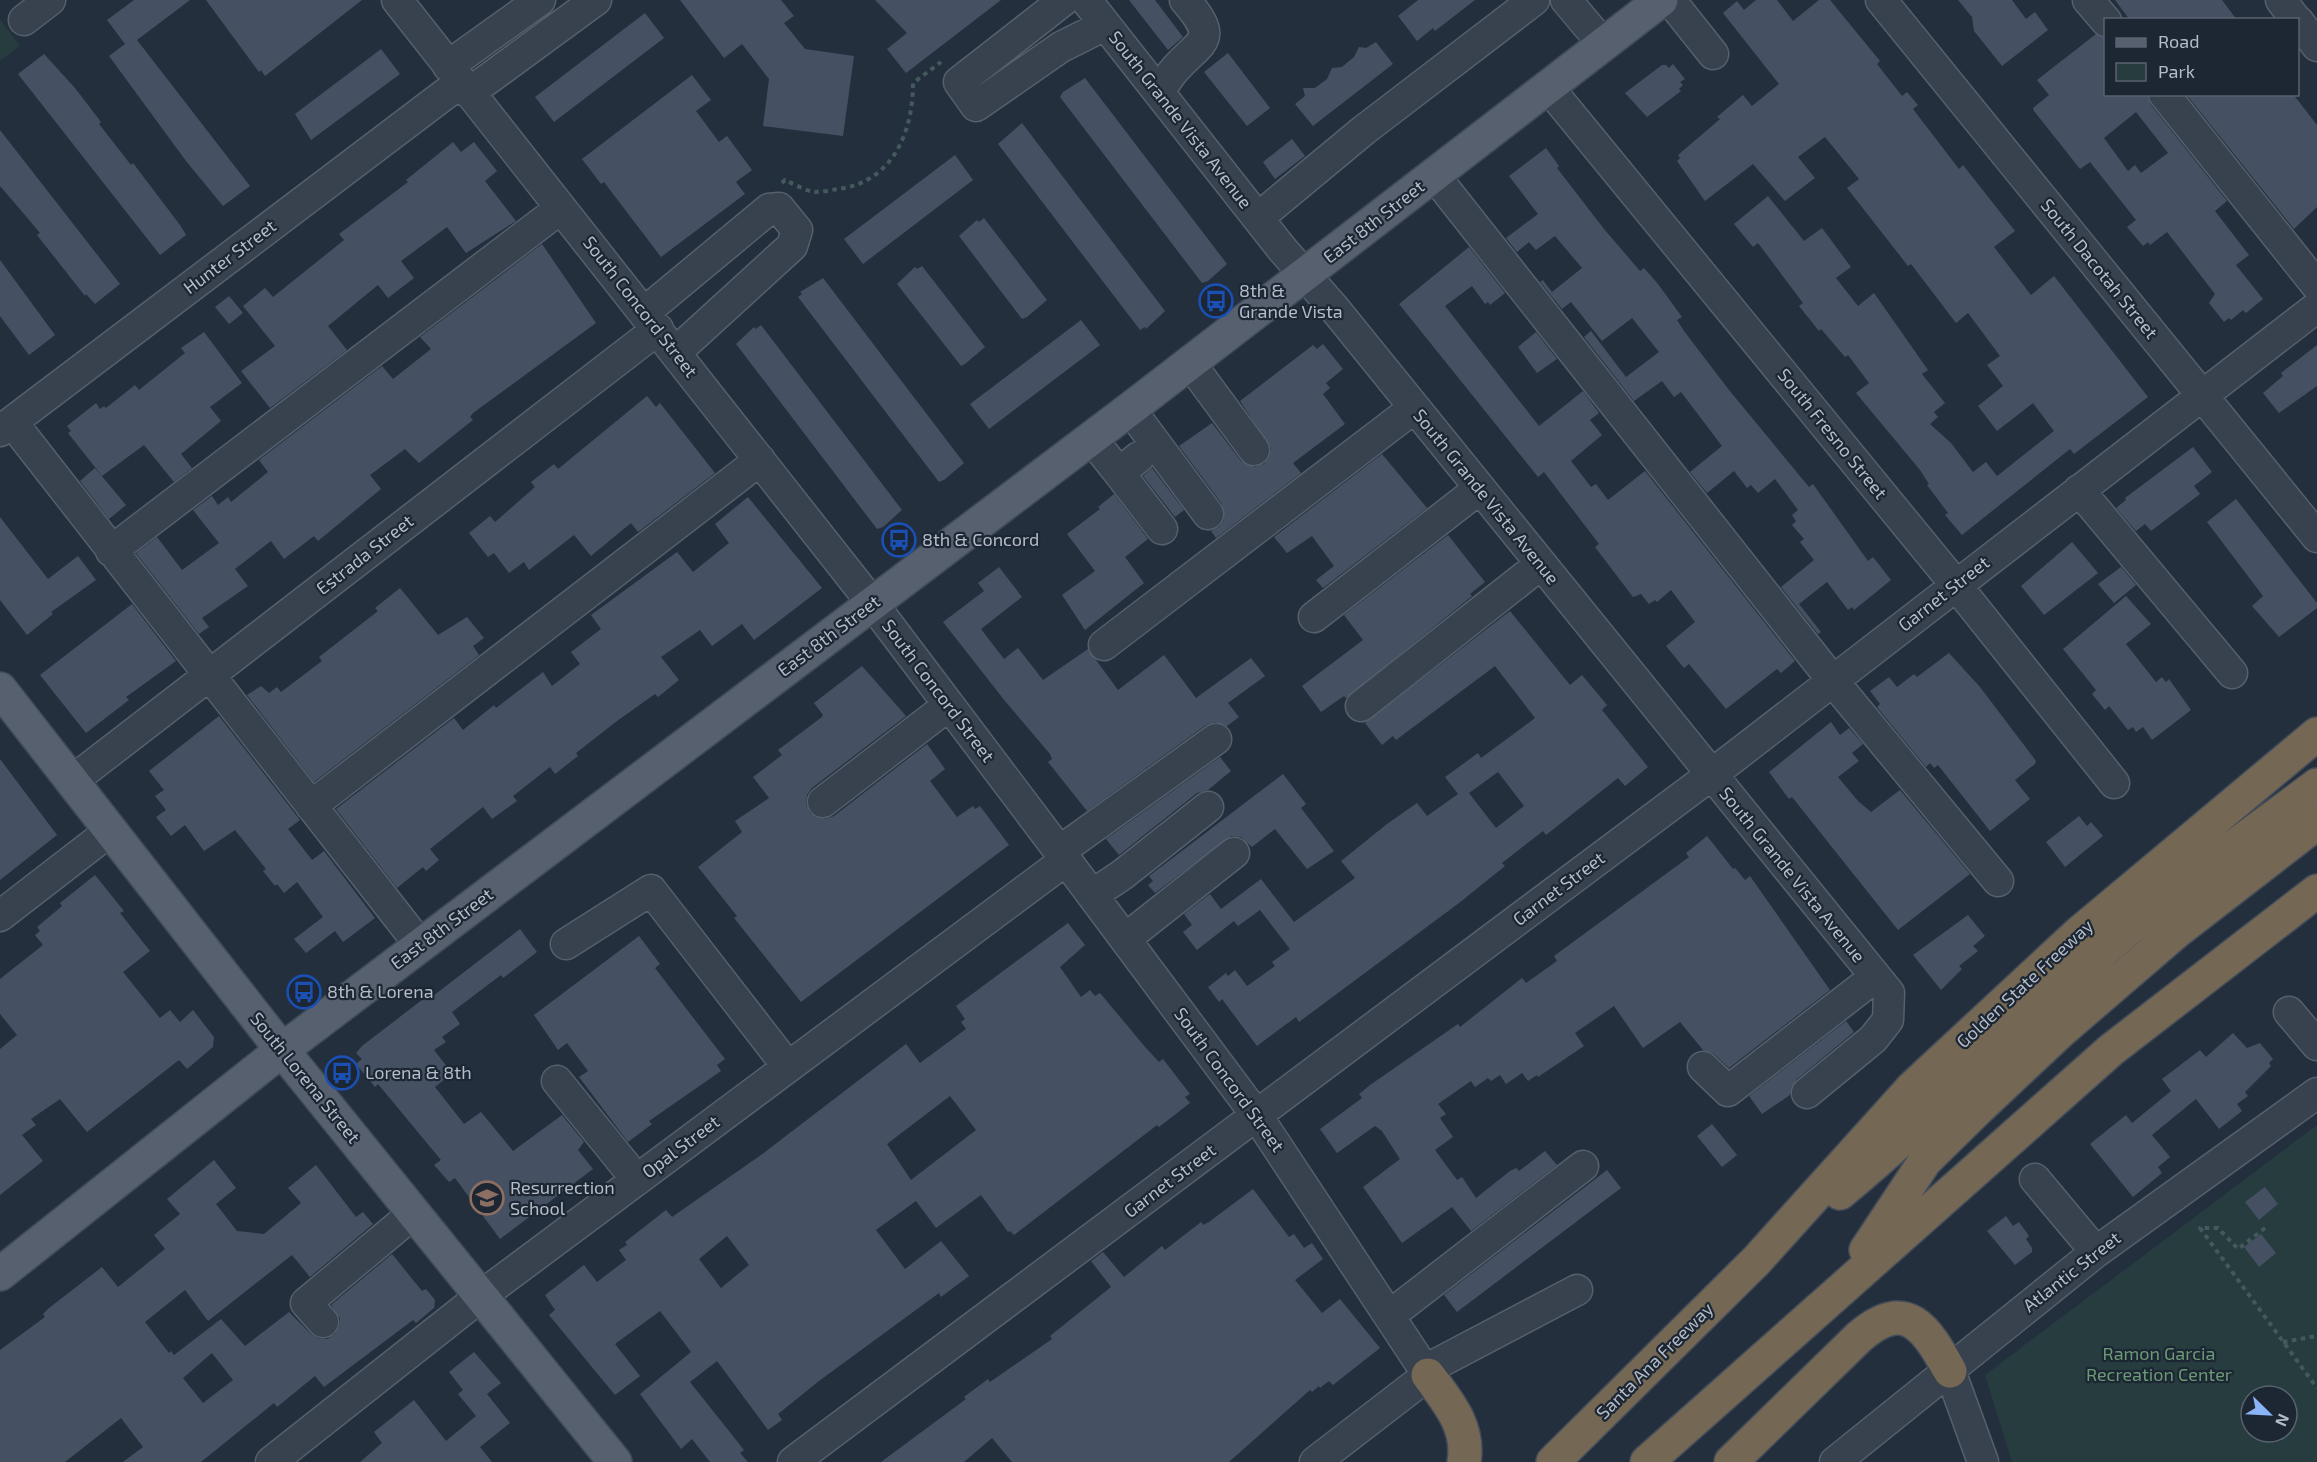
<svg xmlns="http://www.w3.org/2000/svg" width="2317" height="1462" font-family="'Exo 2',sans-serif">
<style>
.green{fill:#263c3f;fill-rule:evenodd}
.building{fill:#455162;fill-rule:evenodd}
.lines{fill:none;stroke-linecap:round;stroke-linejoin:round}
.minor-casing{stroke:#565f6c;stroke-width:33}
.major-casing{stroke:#414a57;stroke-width:36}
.highway-casing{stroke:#434c59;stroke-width:36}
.path{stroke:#44595c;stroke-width:4;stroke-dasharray:4.5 4.5;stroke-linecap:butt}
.minor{stroke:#38414e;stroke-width:30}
.major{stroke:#56606e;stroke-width:33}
.highway{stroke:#746855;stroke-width:33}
.labels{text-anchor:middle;stroke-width:4.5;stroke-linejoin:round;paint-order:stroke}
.street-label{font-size:18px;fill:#b4bcc9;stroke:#1d2633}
.poi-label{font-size:18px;fill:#b4bcc9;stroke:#1d2633;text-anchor:start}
.park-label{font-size:18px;fill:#6b9a76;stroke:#1d2633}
</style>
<rect width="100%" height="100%" fill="#242f3e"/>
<!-- green -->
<path class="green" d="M0,19l20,27 -20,15z
M2317,1125v337h-305l-27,-87zM2251,1396h36v36h-36z"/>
<!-- building -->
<path class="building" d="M134,0h56l-53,40 113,146 -27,20 -37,-45 -77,-105 16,-12 -18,-24z
M206,0h156l-97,76 -4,-6 -2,2z
M680,0h101l13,16 -10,7 21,26 49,7 -11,80 -80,-10 6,-47 -27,-35 -18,14z
M875,0h126l-95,73 -19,-24 20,-16z
M1129,0h26l28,37 -15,13z
M1418,0h57l-40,31 -2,-3 -16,13 -19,-25z
M1756,0h21l16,21 26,-21h11l50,61 -3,3 25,32 5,-4 11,13 -5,4 46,60 4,-4 52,66 -21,16 37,48 23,-19 94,121 -74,57 -4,-5 -108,86 -17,-20 3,-2 -21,-28 2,-1 -9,-14 -64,-77 13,-10 -21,-28 -3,2 -24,-28 -2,2 -20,-25 4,-3 -45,-60 -5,4 -19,-23 34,-28 36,45 18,-13 29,39 -15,11 22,28 16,-13 54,77 -6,4 23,29 -11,9 4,5 -8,7 21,19 22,29 13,-10 11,14 57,-45 -21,-28 -36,28 -19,-25 25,-20 -16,-21 13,-9 -32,-43 -12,10 -45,-59 -3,2 -61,-78 12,-9 -34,-42 -27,20 17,21 -30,23 -32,-37 -48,37 -28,-40 3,-3 -2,-3 42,-36 -3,-2 21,-18 5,-4 9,11 27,-22 -56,-71 14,-12 7,9z
M1958,0h54l14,19 9,-7 13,18 -46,36 -28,-35 -2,-14z
M2115,0h107l15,20h-107z
M645,13l19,25 -110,84 -19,-25z
M2096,34l10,4v56h41l4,11 76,96 -12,10 34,44 -13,10 27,34 -17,14 -3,-3 -12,10 -2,-2 -5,4 -15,-19 6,-9 -48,-62 -17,13 -2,-3 -5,4 -16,-19 9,-7 -46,-58 -10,7 -46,-58 -1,-3 16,-13 -12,-15zM2136,112l32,41 -27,20 -6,-8 -7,6 -24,-33z
M1376,42l17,22 -80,62 -18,-22 10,-8 -2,-8h12l12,-9 5,-11 10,-1 12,-10 5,-10 7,1z
M381,49l19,25 -89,66 -16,-26z
M1228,53l42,55 -23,18 -43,-54z
M44,54l31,34 26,34 -2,2 32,41 2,-2 47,62 6,10 -26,20 -142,-181z
M1673,64l12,15 -5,3 3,3 -4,4 2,2 -34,26 -22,-24 37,-28h4l3,3z
M692,75l19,25 -15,11 23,31 8,-6 25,34 -16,12 9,12 -84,63 -57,-75 -3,2 -19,-25z
M1085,78l142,186 -19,17 -6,2 -142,-186 3,-5z
M2186,94h107l24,31v82l-23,22z
M1022,123l143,188 -19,18 -1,-2 -5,3 -142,-186z
M0,130l120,154 -25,20 -9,-10 -1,2 -48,-61 3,-2 -10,-12 -30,-35z
M1292,139l13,17 -30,23 -12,-17z
M453,142l8,10 13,-10 23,29 -12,10 31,40 -50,32 -19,-26 -46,34 13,17 -26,20 -10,-13 -50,41 19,24 -77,58 -29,-37 34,-25 -32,-40 22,-18 8,9 71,-57 -5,-6 69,-52 -2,-2z
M1546,148l13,18 -2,2 47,61 36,42 4,-3 14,16 24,33 -5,3 7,11 45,59 80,97 4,-3 55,77 5,-4 18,23 -37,30 -2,-3 -4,3 -21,-28 -28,22 22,28 -3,2 -37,-47 33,-27 -14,-18 4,-3 -12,-14 4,-4 -4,-6 6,-5 -23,-31 -17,14 -7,-8 -4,3 -13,-17 -27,22 -17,-21 32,-26 -41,-54 -7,5 -12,-16 -28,20 -50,-64 7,-6 35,46 33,-25 -27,-34 -30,23 -31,-39 -9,7 -22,-27 3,-2 9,12 30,-24 -27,-32 -19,14 -7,-8 -12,10 -11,-14 32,-24 -29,-38z
M955,155l18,25 -110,84 -19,-25z
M984,218l63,82 -20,17 -5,2 -63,-83 18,-16 2,2z
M542,244l54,79 -123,90 -3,4 3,3 -54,43 -14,-14 -35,26 11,14 -63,52 -4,-5 -30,23 -13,-18 -36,28 13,17 -46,32 7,9 -10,7 -63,-81 21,-16 25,33 37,-27 -26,-33 19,-14 6,9 10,-8 3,5 37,-30 -9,-12 123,-94 11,13 38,-30 -11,-12z
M1469,247l36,46 -15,12 -2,-3 -3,2 -13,-18 -27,20 94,120 44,-35 16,22 -9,7 12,15 -31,26 20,26 5,-3 12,16 37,-29 150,190 -14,12 -4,-4 -51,40 -37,-45 -5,4 -18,-22 29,-24 -24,-32 -14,12 -2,-2 -6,4 -8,-10 -8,3 -38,-50 4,-3 -55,-72 -6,5 -139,-173z
M0,260l55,75 -26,20 -29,-39z
M922,266l63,81 -20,17 -4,2 -64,-82 18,-17 2,2z
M823,278l141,185 -20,17 -5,2 -141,-185 4,-3 -2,-2z
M229,296l14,17 -14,11 -14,-17z
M1081,320l19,25 -111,84 -19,-25z
M761,325l141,185 -19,17 -6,2 -141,-185 18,-17 2,2z
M204,332l38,51 -32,24 11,14 -40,33 11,14 -18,14 -30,-37 -42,31 -34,-43 3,-2 -4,-5 29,-23 4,6 4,-3 2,2 29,-23 4,5 46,-37 -4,-5z
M1536,332l21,27 -20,14 -19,-26z
M1323,344l20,25 -17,14 4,5 -7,6 22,30 -52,39 8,10 -85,65 -5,-7 8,-4 5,-7 -2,-16 -43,-58 33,-23 29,38 14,6 9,-3 5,-7 2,-9 -31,-47 73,-56 4,4z
M2317,345v41l-38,27 -16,-20 20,-17 -2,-3z
M647,396l9,11 4,-4 55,70 -77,59 -7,-9 -40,33 -17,-21 -45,35 -5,-8 -15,11 -15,-20 -6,4 -19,-24 21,-17 5,6 40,-35 -4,-5 23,-18 4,5z
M2193,447l19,25 -18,14 6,8 -49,37 -6,-7 -9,7 -20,-23 10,-8 -1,-2z
M1382,454l45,54 -104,80 -7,-8 18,-14 -22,-30 -25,17 -13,-16z
M95,468l31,37 -17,14 -29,-38z
M1152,468l32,42 -9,7 -32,-41z
M1114,494l34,45 -23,18 19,26 -59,47 -23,-35 33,-24 -28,-37 33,-25 -2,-2z
M748,497l74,91 -68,52 -12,-16 -30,22 -12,-16 -39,27 18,23 -21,17 -3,-3 -38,27 -41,32 2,3 -23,18 -5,-7 -37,29 4,5 -25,18 -9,-12 -53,42 9,11 -13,11 -3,-4 -26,21 -61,-79 118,-91 9,12 31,-25 2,3 47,-36 9,14 28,-22 -9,-12 30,-23 -10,-14 86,-63 16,20 36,-29 -14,-19z
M2236,499l81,104v5l-38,29 -27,-31 11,-10 -56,-74z
M0,517l48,62 30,-23 18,24 -45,32 2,2 -26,21 -27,-35z
M1448,535l37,47 -15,12 2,2 -126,102 -2,-2 -23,16 -19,-26 61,-46 -19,-25z
M2072,542l26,31 -54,42 -23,-29z
M999,567l23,30 -41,32 23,30 14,-11 25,32 45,-31 30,41 46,-35 32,43 55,-40 14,18 -37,27 11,14 -12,9 -12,-4 -9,3 -119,86 -39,-49 4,-3 -2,-5 -45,-53 -62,-79 41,-31 -6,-8z
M2121,567l15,18 -22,18 -16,-19z
M400,588l38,47 29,-18 17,21 -11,8 6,9 -165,127 -67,-87 14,-9 8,7 8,-6 4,5 41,-31 -3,-4 59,-46 -3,-3z
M2126,596l25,28 -25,20 30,38 6,-5 4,5 3,-3 22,31 -39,30 -9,-13 -7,5 -3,-5 -5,3 -19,-24 -4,4 -13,-16 4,-4 -33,-41z
M132,604l44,57 -50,36 3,3 -43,33 -46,-58z
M1510,611l60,74 12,-10 25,30 -5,5 46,57 -23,19 -7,-8 -72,57 -3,-4 -41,32 3,3 -46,37 -160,119 -3,-5 -39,29 -35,-47 -3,3 -11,-15 18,-14 2,3 7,-6 12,16 28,-20 -3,-4 18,-13 -30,-39 -22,16 -4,-5 -37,29 -14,-18 9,-7 -8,-11 26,-20 11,15 40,-30 33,43 61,-44 -14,-17 46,-37 30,-21 10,13 31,-22 -13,-17 33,-24 3,5 54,-40 -40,-52 -99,74 -3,-4 -11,9 -17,-22zM1498,772l26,34 -28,22 -27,-35z
M1949,653l31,34 56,74 -1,3 -20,16 15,19 -40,32 -52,-66 -4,3 -4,-5 -4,4 -49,-60 3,-3 -10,-13 19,-14 8,10 17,-13 3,3z
M862,666l44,50 -94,72 -5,7 -1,9 4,9 15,6 9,-3 93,-72 18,25 -15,12 27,36 16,-11 2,3 5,-3 29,39 -208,157 -67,-84 3,-2 -39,-49 44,-35 -7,-11 34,-23 -16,-21 29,-22 -4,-5 44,-33 1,-2 -9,-12z
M219,716l81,104 -12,9 24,31 12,-9 51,67 -32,24 -8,-11 -29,22 -12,-14 29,-22 -26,-35 -13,11 -7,-9 -2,2 -12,-15 3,-2 -31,-39 -31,21 -19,-26 -14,11 -15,-19 10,-7 -11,-14 9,-6 -15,-19z
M1831,722l9,13 9,-7 14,16 -11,9 7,8 -21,16 20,24 13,11 29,-22 70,84 -72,56 -106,-133 -3,2 -20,-27z
M1220,757l11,14 -23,19 -11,3 -78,62 -13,-16z
M0,759l57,76 -57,45z
M1283,774l23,30 -5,4 33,43 -27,18 -32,-40 -23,18 -11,-10 -10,-1 -76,57 -7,-8 5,-4 -4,-5z
M2079,816l8,10 4,-4 12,14 -38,31 -19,-25z
M1707,836l26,33 2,-1 10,12 5,-4 80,114 -101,78 -15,-14 -11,-4 -23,-28 -37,26 -29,-42 -39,27 9,13 -46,31 -1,-2 -9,6 -6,-8 -16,11 -6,-9 -9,6 -3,-3 -13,9 -4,-6 -33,23 8,10 -6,4 13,19 -18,13 22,30 5,-3 14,21 34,-27 6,-3 3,3 26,-20 12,14 -86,66 -19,-24 -50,36 -39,-56 37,-28 -18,-28 -7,-5 -38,27 -17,-24 42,-31 -3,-4 11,-9 88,-61 2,3 62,-49 4,5 31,-22 -3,-5 135,-99 -3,-4z
M95,875l29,36 -4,2 30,38 -27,21 37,46 10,-8 10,12 13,-12 21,27 -1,10 -26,22 -8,-9 -92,72 -27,-33 -29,20 5,6 -14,10 21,26 -43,34v-146l17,-14 -17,-21v-35l43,-34 -8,-10 5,-4 -3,-4 25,-21 -2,-3z
M1968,915l17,21 -12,10 5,5 -19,15 3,3 -21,21 -28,-35z
M1068,923l17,22 -25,22 21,30 9,-7 5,6 5,-3 46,55 13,14 4,-3 27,35 -5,3 5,6 -31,24 -2,-2 -143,110 -4,-4 -2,1 -27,-37 -45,33 -20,-27 -40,29 29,39 36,-28 28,35 -28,21 -2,-4 -120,88 -41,33 4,6 -14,10 -51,-69 -27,21 54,68 -4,3 8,9h-38l-18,-23 -11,10 -41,-55 51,-42 -31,-41 -45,33 25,32 -25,19 -66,-80 6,-5 -10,-15 39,-30 13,17 29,-22 -7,-10 8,-5 -2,-3 41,-32 6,7 89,-62 145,-111 14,19 46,-34 -5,-7 4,-3 -9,-13zM950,1096l26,34 -65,50 -24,-36zM727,1236l22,29 -28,23 -22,-29z
M520,929l17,23 -34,26 -2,-3 -49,37 8,12 -18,13 4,5 -12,8 18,23 -17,14 29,37 17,-12 32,39 49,-36 22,27 -6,8 15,19 -93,70 -45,-61 -6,4 -15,-17 7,-5 -63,-76 -3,3 -19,-23 6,-5 -6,-6 6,-7 69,-53 2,3z
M639,936l21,28 -5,4 70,91 -8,6 4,6 -72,50 3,3 -24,18 -49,-65 9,-6 -21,-28 -9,7 -24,-35z
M1846,1021l8,11 -58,48 -6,15 -28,19 -13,-18z
M2233,1033l14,15 13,-5 13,16 -4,4 2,3 -26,26 3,4 -11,8 5,7 -23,18 -23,-30 -44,36 18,22 -12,10 4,6 -29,24 -43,-53 36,-29 6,8 39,-32 -9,-12 38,-29 6,7z
M1712,1124l25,31 -15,12 -25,-31z
M214,1160l22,28 -20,16 21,27 27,3 37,-31 -13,-15 28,-23 40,52 7,-5 10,12 -63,53 -18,-22 -84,66 -23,-31 -40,32 24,31 2,-2 3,4 47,-36 24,27 44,-34 22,22 7,4 9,1 8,-5 4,-7 1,-9 -9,-13 61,-51 30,37 4,-2 9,11 -1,8 -18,15 -3,-3 -89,67 -9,-11 -38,31 -3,-4 -73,59h-78l20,-15 -22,-29 -56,44h-65v-112l45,-33 -2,-3 6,-6 53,-41 16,20 47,-38 -11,-14 26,-21 -13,-15zM212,1353l21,27 -30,23 -20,-25z
M1607,1170l14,18 -164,124 -13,-17z
M2265,1187l13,17 -19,16 -14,-18z
M1253,1189l36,48 5,-3 10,14 8,-5 11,16 -28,21 27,33 18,-14 40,49 -47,37 -4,-4 -9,7 -1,-2 -7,6 -2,-2 -81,72h-217l-20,-24 -28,24h-83l85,-63 -2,-2 24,-18 2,3 62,-43 -2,-3 61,-49 -20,-26 12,-9 21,25 38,-31 3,4 36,-28 2,3 6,-3z
M2006,1216l7,10 6,-4 10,14 -3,3 6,9v4l-17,13 -28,-34z
M2261,1234l15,19 -17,14 -15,-20z
M474,1352l27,31 -14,11 23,29 -30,24 12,15h-132l22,-19 -8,-11 40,-32 32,41 30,-25 -18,-22 5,-4 -14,-18z"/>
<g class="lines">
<defs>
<path id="minor" d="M397,0l475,603 194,257 191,256 171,259 -113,87
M1064,0l-105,82 17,24 85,-59 44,-22
M1086,0l196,249 52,59 555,685 -1,27 -15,19 -66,54
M1566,0l37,44
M1670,0l43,54
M1881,0l436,537
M2088,0l18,21
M2281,0l15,20
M24,20l26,-20
M2298,21l19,25
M448,66l92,-66
M1548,87l408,498 158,198
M469,93l127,-93
M1159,93c4,-7 8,-14 13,-20 27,-33 50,-30 13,-73
M2164,94l153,192
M1434,175l399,506 165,200
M1258,218l106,-88 170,-130
M645,312l124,-103 10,-1 18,22 -5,16 -116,106
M1190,363l64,87
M1130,409l78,105
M12,422l408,523
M0,431l461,-349
M1091,438l28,35 20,-16
M1119,473l43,56
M2079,490l153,183
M111,551l450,-343
M1314,617l165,-128
M1104,645l310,-237
M1361,706l180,-142
M72,781l586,-452
M823,802l126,-97
M311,806l449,-346
M1060,851l156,-112
M1092,895l30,-20 86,-68
M0,916l110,-85
M1125,939l109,-86
M566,944l85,-54 137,177
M2289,1012l28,33
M1703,1067l25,24 147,-114
M557,1081l80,99
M2035,1179l61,73
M1389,1316l194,-150
M323,1322l-17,-19 108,-90
M1425,1370l152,-80
M1950,1371l33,91
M271,1462l210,-166 585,-436
M793,1462l918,-687 606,-468
M1835,1462l261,-210 221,-159"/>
<path id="major" d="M0,689l282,361 333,412
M0,1274l282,-224 848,-641 531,-409"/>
<path id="highway" d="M1840,1193c95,-78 179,-169 271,-249 65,-57 137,-107 206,-159
M1866,1250l59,-89 55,-54 81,-76 115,-99 141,-109
M1428,1375c20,27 42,52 36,87
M1553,1462l204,-202 155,-172 167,-155 238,-199
M1647,1462l464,-412 206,-159
M1731,1462l128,-125c48,-42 68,-7 91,34"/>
</defs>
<!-- minor casing -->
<use href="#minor" class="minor-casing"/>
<!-- major casing -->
<use href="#major" class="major-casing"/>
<!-- highway casing -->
<use href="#highway" class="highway-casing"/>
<!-- path -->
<path class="path" d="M782,183l3,-3c9,4 21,11 30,12 7,0 16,-2 23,-3 55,-7 75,-57 75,-106l28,-21
M2265,1228l-27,21 -20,-21h-18l117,160
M2283,1342l34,-6"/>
<!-- minor -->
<use href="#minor" class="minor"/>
<!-- major -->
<use href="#major" class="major"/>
<!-- highway -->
<use href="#highway" class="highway"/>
</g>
<!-- icons -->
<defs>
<symbol id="bus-ring" viewBox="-11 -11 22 22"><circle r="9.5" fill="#1d2633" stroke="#1a4fb4" stroke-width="1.5"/><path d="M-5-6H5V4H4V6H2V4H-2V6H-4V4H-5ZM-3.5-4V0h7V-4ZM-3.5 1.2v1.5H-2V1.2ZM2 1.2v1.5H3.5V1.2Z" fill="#1a4fb4"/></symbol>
<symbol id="school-ring" viewBox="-11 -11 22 22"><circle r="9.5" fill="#1d2633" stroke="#8d6e63" stroke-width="1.5"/><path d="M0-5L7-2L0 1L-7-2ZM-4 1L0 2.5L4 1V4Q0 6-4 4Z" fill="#8d6e63"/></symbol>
</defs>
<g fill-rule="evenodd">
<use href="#bus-ring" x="1197" y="282" width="38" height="38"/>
<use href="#bus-ring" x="880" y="521" width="38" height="38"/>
<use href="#bus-ring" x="285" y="973" width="38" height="38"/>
<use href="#bus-ring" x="323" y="1054" width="38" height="38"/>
<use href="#school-ring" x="468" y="1179" width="38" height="38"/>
</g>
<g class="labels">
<!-- street labels -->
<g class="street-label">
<text transform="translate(1180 120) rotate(52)" y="6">South Grande Vista Avenue</text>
<text transform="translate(1374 222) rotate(-38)" y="6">East 8th Street</text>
<text transform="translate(230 257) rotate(-37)" y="6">Hunter Street</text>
<text transform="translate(2099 269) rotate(51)" y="6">South Dacotah Street</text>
<text transform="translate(640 307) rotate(52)" y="6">South Concord Street</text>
<text transform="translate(1832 434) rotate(51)" y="6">South Fresno Street</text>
<text transform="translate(1486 497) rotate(51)" y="6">South Grande Vista Avenue</text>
<text transform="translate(365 555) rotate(-38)" y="6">Estrada Street</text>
<text transform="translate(1944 594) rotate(-38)" y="6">Garnet Street</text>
<text transform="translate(829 636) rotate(-37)" y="6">East 8th Street</text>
<text transform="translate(938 691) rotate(53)" y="6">South Concord Street</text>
<text transform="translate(1792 875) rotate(51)" y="6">South Grande Vista Avenue</text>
<text transform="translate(1559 889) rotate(-37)" y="6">Garnet Street</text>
<text transform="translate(442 929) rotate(-37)" y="6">East 8th Street</text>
<text transform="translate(2025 984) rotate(-43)" y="6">Golden State Freeway</text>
<text transform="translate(305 1078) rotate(51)" y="6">South Lorena Street</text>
<text transform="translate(1229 1080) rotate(54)" y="6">South Concord Street</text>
<text transform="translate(681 1147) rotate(-37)" y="6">Opal Street</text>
<text transform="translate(1170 1181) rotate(-37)" y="6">Garnet Street</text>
<text transform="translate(2072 1272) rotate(-38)" y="6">Atlantic Street</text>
<text transform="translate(1655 1361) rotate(-45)" y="6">Santa Ana Freeway</text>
</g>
<!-- poi labels -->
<g class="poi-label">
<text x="1239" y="297">8th &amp;<tspan x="1239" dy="21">Grande Vista</tspan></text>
<text x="922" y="546">8th &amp; Concord</text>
<text x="327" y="998">8th &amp; Lorena</text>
<text x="365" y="1079">Lorena &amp; 8th</text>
<text x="510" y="1194">Resurrection<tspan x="510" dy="21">School</tspan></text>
</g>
<!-- park labels -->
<g class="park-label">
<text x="2159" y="1360">Ramon Garcia<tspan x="2159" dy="21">Recreation Center</tspan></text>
</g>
</g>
<!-- legend -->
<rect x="2104" y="18" width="195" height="78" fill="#1d2633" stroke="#59626f" stroke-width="1.5"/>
<rect x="2116" y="38" width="30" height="9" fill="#56606e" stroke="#59626f" stroke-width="1.5"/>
<text x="2158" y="48" font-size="18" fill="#b4bcc9">Road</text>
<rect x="2116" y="63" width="30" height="18" fill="#263c3f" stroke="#59626f" stroke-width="1.5"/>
<text x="2158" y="78" font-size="18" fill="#b4bcc9">Park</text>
<!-- north arrow -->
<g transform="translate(2269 1414) rotate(114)"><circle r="28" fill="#1d2633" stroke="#59626f" stroke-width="1.5"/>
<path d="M0-4.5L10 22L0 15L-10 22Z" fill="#8ab4f8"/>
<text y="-9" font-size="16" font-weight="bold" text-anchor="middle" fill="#b4bcc9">N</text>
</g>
</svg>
